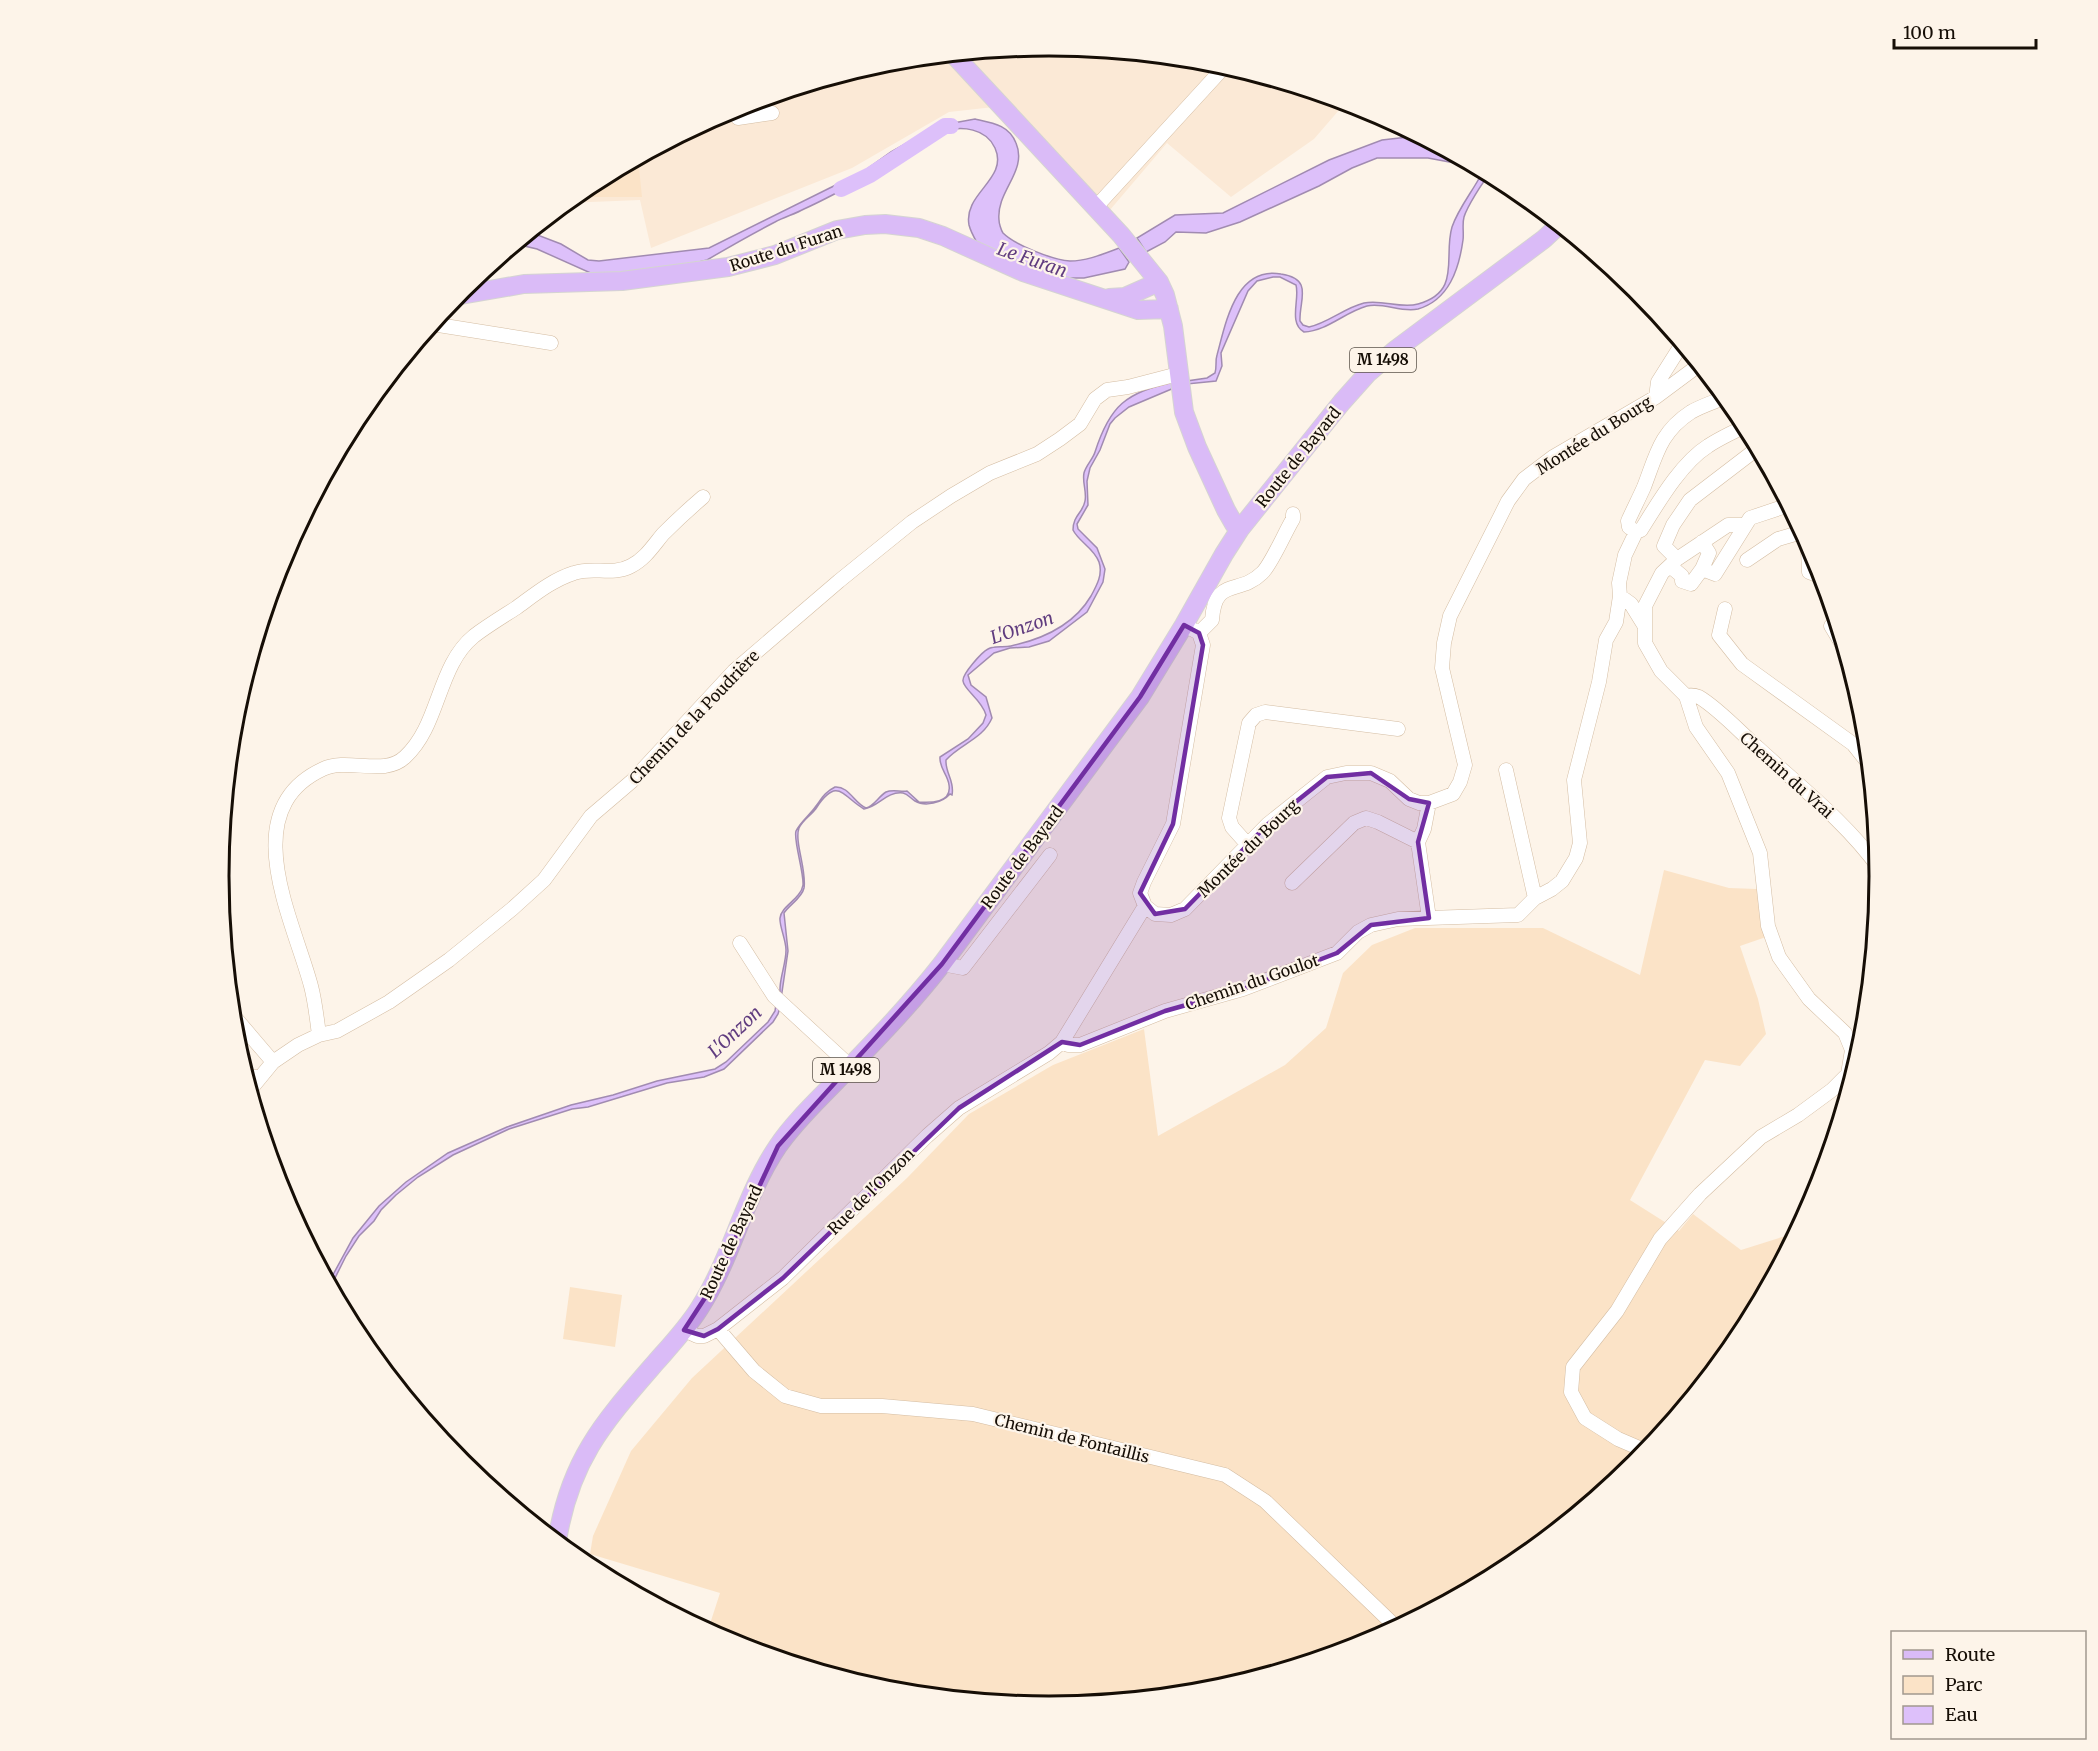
<svg xmlns="http://www.w3.org/2000/svg" width="2098" height="1751" font-family="Merriweather,serif">
<style>
.built{fill:#fbe9d6}
.green{fill:#fbe3c7}
.water{fill:#ddc0fa;stroke:#a18bb1;stroke-width:1.5}
.lines{fill:none;stroke-linecap:round;stroke-linejoin:round}
.river{stroke:#ddc0fa;stroke-width:16}
.minor-casing{stroke:#d4bda3;stroke-width:15}
.major-casing{stroke:#d5d4d2;stroke-width:20}
.minor{stroke:#fff;stroke-width:14}
.major{stroke:#dabbf7;stroke-width:18}
.marked{fill:#712ea2;fill-opacity:0.2;stroke:#712ea2;stroke-width:4.5;stroke-linejoin:round}
.labels{text-anchor:middle;stroke-width:4.5;stroke-linejoin:round;paint-order:stroke}
.shield{fill:#fdf4e9;stroke:#5b534a;stroke-width:1.5}
.shield-label{font-size:15px;font-weight:bold;fill:#160e06}
.street-label{font-size:16px;fill:#160e06;stroke:#fdf4e9}
.water-label{font-size:18px;font-style:italic;fill:#603c7f;stroke:#fdf4e9}
.rim{fill:none;stroke:#160e06;stroke-width:3}
</style>
<rect width="100%" height="100%" fill="#fdf4e9"/>
<!-- built -->
<path class="built" d="M1049,45l162,16 135,41 -32,37 -83,58 -64,-54 -69,81 -104,-117 -45,5 -97,56 -201,80 -11,-48 -74,3 22,-18 144,-77 155,-47z"/>
<!-- green -->
<path class="green" d="M638,158l4,39h-69l15,-12z
M1664,870l65,18 28,1 9,48 -26,9 18,53 8,35 -26,32 -35,-6 -75,140 49,31 14,-17 48,36 54,-17 -56,104 -103,126 -126,103 -144,77 -155,47 -162,16 -162,-16 -156,-47 -23,-13 12,-37 -130,-39 3,-18 38,-85 61,-73 215,-200 62,-64 84,-49 91,-36 14,107 127,-71 41,-37 17,-55 29,-28 43,-17h128l97,47z
M570,1287l52,8 -7,52 -52,-8z"/>
<!-- water -->
<path class="water" d="M975,119c18,4 34,6 41,24 12,28 -20,48 -17,77 0,3 2,10 4,13 12,12 50,27 67,28 17,0 33,-7 49,-13l10,14 -4,7 -41,9h-23l-82,-32c-4,-7 -8,-13 -10,-21 -6,-32 40,-46 26,-77 -9,-20 -33,-22 -51,-17 -28,6 -51,30 -75,44 -21,12 -43,24 -65,34 -9,5 -20,8 -29,13 -23,12 -46,25 -68,38l-8,2 -75,12 -29,1 -58,-26 -21,-5 14,-12 31,12 27,16 11,1 110,-13 155,-77 27,-19 46,-26z
M1408,137l14,1 54,29 -48,-9h-51l-25,10 -33,18 -79,36 -34,11 -30,-1 -11,10 -19,10 -9,-14 38,-23 48,-2 106,-53 53,-20z
M1482,170l8,4c-7,7 -23,33 -26,43 -2,7 0,16 -1,23 -4,29 -14,60 -45,69 -17,4 -34,-7 -51,-3 -22,6 -40,25 -63,26 -16,-9 -4,-33 -8,-47l-16,-8h-7l-16,4 -9,10 -27,62 1,13 -6,15 -29,3v-3l20,-3 8,-5c2,-6 0,-12 2,-18 9,-33 19,-89 64,-81 33,5 18,26 19,47l3,4 6,2c19,-4 35,-19 55,-24 18,-4 36,6 54,1 44,-12 25,-47 34,-77 6,-18 20,-35 29,-52z
M1173,382l1,6 -45,19 -14,11 -5,6 -10,26 -10,18 -3,13 1,24 -11,19 1,5 19,19 8,21 -2,13 -16,30 -38,29 -20,6 -19,1 -16,5 -26,22 3,10 15,12 6,21c-9,21 -32,26 -46,42 -1,13 9,21 6,35l-2,-1c-8,9 -25,13 -35,7 -5,-3 -7,-7 -12,-8 -17,-2 -24,14 -39,16 -21,-12 -26,-33 -47,-2 -5,8 -14,12 -18,21 -5,13 8,43 5,60 -2,10 -15,17 -20,25l4,38 -7,48c-4,-16 5,-33 5,-49 0,-10 -7,-25 -6,-32 1,-12 21,-19 23,-33 1,-13 -10,-46 -7,-54 5,-10 14,-16 20,-25 6,-8 9,-14 19,-19 14,-1 19,16 31,21 8,-2 12,-11 20,-16 6,-3 15,0 21,-1l12,11c11,1 33,1 30,-17 -1,-10 -10,-17 -9,-28l28,-18 15,-16 3,-8c-4,-15 -22,-25 -23,-34 -1,-7 19,-29 25,-32 7,-4 15,-1 23,-3 32,-7 63,-21 80,-50 6,-11 12,-22 8,-34 -5,-14 -20,-20 -26,-32 0,-15 10,-17 12,-29 2,-9 -3,-19 -1,-28 2,-8 9,-14 11,-21 15,-47 31,-59 78,-70z
M776,1004h5l-3,10 -5,8 -49,47 -20,8 -37,6 -79,24 -16,2 -63,20 -56,26 -35,22 -22,18 -15,15 -7,11 -15,15 -13,20 -15,30 -2,-4 24,-44 26,-32 27,-24 42,-29 59,-26 64,-22 42,-10 44,-14 58,-12 11,-7 42,-40 7,-11z"/>
<g class="lines">
<!-- river -->
<path class="river" d="M841,189l29,-14 75,-49h6"/>
<defs>
<path id="minor" d="M729,109l9,9 34,-5
M1096,207l130,-142
M432,324l119,19
M1656,397l2,-15 24,-38
M1636,532l-7,-5 -1,-6c5,-11 11,-23 16,-34 12,-31 16,-55 47,-75 10,-6 23,-10 35,-15
M1803,532l5,19 1,21 13,5
M1677,559l-13,-13 9,-21 17,-25 68,-52
M1747,560l31,-21 24,-7
M1670,566l12,10v5l9,3 11,-15 7,-16 -7,-11
M1702,569l13,5 35,-56 33,-11 7,1
M1620,596l11,8 13,21
M1725,609l-6,26 23,29 111,80 16,20
M1184,625l15,8 4,12 -30,179 -29,58 -4,11 5,13 10,8 16,1 14,-6 83,-85 59,-47 19,-4h25l19,8 19,18 10,4h10l24,-9 7,-12 5,-17 -23,-97 2,-25 6,-27 58,-115 16,-22 29,-22 103,-60 43,-32
M1831,626l12,20
M1199,633l13,-13c3,-44 27,-24 50,-47 9,-8 23,-41 31,-54v-5
M1686,696c4,-1 8,-1 13,1 19,11 42,36 59,51 41,38 88,74 121,120
M1506,770l29,128
M1248,845l-16,-18 -3,-9 20,-95 7,-8 9,-3 133,17
M1292,883l62,-60 12,-5 12,4 40,20
M1429,918l-11,-76 6,-13 5,-26
M740,943l34,53 76,70
M942,964l21,4 87,-113
M232,1014l41,48
M319,1035l18,-4 52,-29 60,-42 63,-51 32,-29 47,-64 41,-35 102,-110 105,-90 73,-59 39,-26 39,-23 47,-19 23,-15 20,-15 15,-25 12,-9 21,-3 50,-13
M1062,1042l6,3h12l85,-34 78,-22 94,-36 21,-21 13,-7 27,-6 120,-4 17,-17 17,-9 10,-8 14,-23 4,-15 -6,-63 25,-98 7,-42 10,-18 4,-26 -1,-13 6,-28 11,-23 5,-2c17,-27 40,-67 67,-84 12,-8 25,-14 38,-20
M246,1075l14,3
M250,1090l23,-28 25,-17 21,-10c-2,-16 -4,-34 -8,-49 -17,-65 -77,-176 12,-217 25,-12 61,8 82,-12 35,-32 32,-91 69,-121 13,-10 28,-19 42,-28 18,-13 36,-28 58,-35 19,-7 38,3 57,-7 14,-7 22,-20 32,-32 13,-13 26,-25 40,-37
M718,1329l36,42 31,25 36,10h61l91,8 252,61 40,26 131,126
M684,1330l13,6h7l14,-7 65,-51 144,-142 32,-28 90,-55 13,-11 83,-136
M1646,1451l-28,-12 -33,-21 -14,-26 2,-25 44,-56 43,-72 40,-45 61,-57 37,-22 34,-25 16,-16 4,-24 -7,-17 -36,-34 -30,-42 -11,-31 -8,-73 -32,-80 -32,-46 -10,-31 -25,-25 -16,-28v-37l17,-33 15,-14 51,-34h17"/>
<path id="major" d="M953,54l168,181 38,47 6,13 8,31 11,86 13,35 29,63 8,14 6,5
M455,296l69,-12 98,-3 106,-14 47,-12 62,-25 28,-5 20,-1 34,4 24,8 80,36 115,38 31,-1
M1109,298l16,-1 34,-15
M557,1541c13,-82 47,-119 99,-179 15,-17 31,-34 43,-53 33,-51 45,-113 79,-163 17,-25 40,-46 61,-68 36,-37 71,-73 103,-114l198,-267 44,-72 40,-71 16,-25 102,-127 25,-28 27,-23 150,-112 15,-14"/>
</defs>
<!-- minor casing -->
<use href="#minor" class="minor-casing"/>
<!-- major casing -->
<use href="#major" class="major-casing"/>
<!-- minor -->
<use href="#minor" class="minor"/>
<!-- major -->
<use href="#major" class="major"/>
</g>
<!-- marked area -->
<path class="marked" d="M1184,625l15,8 4,12 -30,179 -33,69 15,21 30,-5 83,-85 59,-47 44,-4 38,26 20,4 -11,39 11,76 -58,7 -34,28 -94,36 -78,22 -85,34 -18,-3 -103,66 -176,170 -65,51 -14,7 -20,-6 30,-46 64,-138 164,-182 198,-267z"/>
<g class="labels">
<!-- shield labels -->
<g class="shield">
<rect x="1350" y="348" width="66" height="24" rx="4.5"/>
<rect x="813" y="1058" width="66" height="24" rx="4.5"/>
</g>
<g class="shield-label">
<text x="1383" y="365">M 1498</text>
<text x="846" y="1075">M 1498</text>
</g>
<!-- street labels -->
<g class="street-label">
<text transform="translate(786 248) rotate(-18)" y="6">Route du Furan</text>
<text transform="translate(1594 435) rotate(-32)" y="6">Montée du Bourg</text>
<text transform="translate(1298 457) rotate(-51)" y="6">Route de Bayard</text>
<text transform="translate(694 717) rotate(-46)" y="6">Chemin de la Poudrière</text>
<text transform="translate(1787 775) rotate(42)" y="6">Chemin du Vrai</text>
<text transform="translate(1248 848) rotate(-44)" y="6">Montée du Bourg</text>
<text transform="translate(1022 857) rotate(-53)" y="6">Route de Bayard</text>
<text transform="translate(1252 982) rotate(-19)" y="6">Chemin du Goulot</text>
<text transform="translate(871 1191) rotate(-45)" y="6">Rue de l'Onzon</text>
<text transform="translate(731 1242) rotate(-65)" y="6">Route de Bayard</text>
<text transform="translate(1072 1438) rotate(14)" y="6">Chemin de Fontaillis</text>
</g>
<!-- water labels -->
<g class="water-label">
<text transform="translate(1032 260) rotate(19)" y="6">Le Furan</text>
<text transform="translate(1022 628) rotate(-19)" y="6">L'Onzon</text>
<text transform="translate(735 1032) rotate(-43)" y="6">L'Onzon</text>
</g>
</g>
<!-- crop -->
<path d="M0 0H2098V1751H0ZM229 876a820 820 0 1 1 1640 0a820 820 0 1 1-1640 0Z" fill="#fdf4e9" fill-rule="evenodd"/>
<path class="rim" d="M229 876a820 820 0 1 1 1640 0a820 820 0 1 1-1640 0Z"/>
<!-- legend -->
<rect x="1891" y="1631" width="195" height="108" fill="#fdf4e9" stroke="#a1988e" stroke-width="1.5"/>
<rect x="1903" y="1650" width="30" height="9" fill="#dabbf7" stroke="#a1988e" stroke-width="1.5"/>
<text x="1945" y="1661" font-size="18" fill="#160e06">Route</text>
<rect x="1903" y="1676" width="30" height="18" fill="#fbe3c7" stroke="#a1988e" stroke-width="1.5"/>
<text x="1945" y="1691" font-size="18" fill="#160e06">Parc</text>
<rect x="1903" y="1706" width="30" height="18" fill="#ddc0fa" stroke="#a1988e" stroke-width="1.5"/>
<text x="1945" y="1721" font-size="18" fill="#160e06">Eau</text>
<!-- scale -->
<path d="M1894 39v9h142v-9" fill="none" stroke="#160e06" stroke-width="3"/>
<text x="1903" y="39" font-size="18" fill="#160e06" stroke="#fdf4e9" stroke-width="4.5" paint-order="stroke">100 m</text>
</svg>
